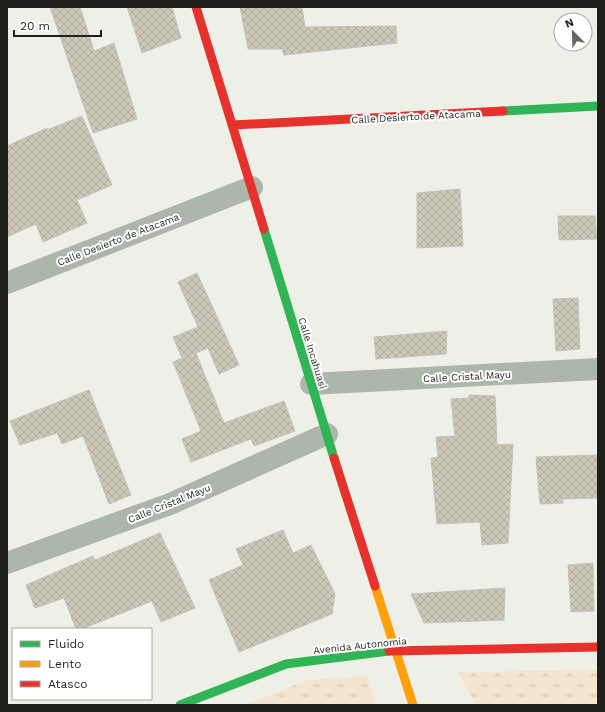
<svg xmlns="http://www.w3.org/2000/svg" width="605" height="712" font-family="'Work Sans',sans-serif">
<style>
.grass{fill:url(#grass-tufts)}
.building{fill:url(#building-cross-hatch);stroke:#c3c3bd}
.lines{fill:none;stroke-linecap:round;stroke-linejoin:round}
.street{stroke:#adb6aa;stroke-width:22}
.fast{stroke:#30b455;stroke-width:9}
.slow{stroke:#ff9f0a;stroke-width:9}
.jam{stroke:#e5322d;stroke-width:9}
.labels{text-anchor:middle;stroke-width:4;stroke-linejoin:round;paint-order:stroke}
.street-label{font-size:10px;fill:#1e1f1a;stroke:#fff}
</style>
<defs>
<pattern id="grass-tufts" width="24" height="20" patternUnits="userSpaceOnUse"><rect width="24" height="20" fill="#f4e5cf"/><path d="M3 7l-1-3M5 7V3M7 7l1-3M15 17l-1-3M17 17v-4M19 17l1-3" fill="none" stroke="#d1c4b1"/></pattern>
<pattern id="building-cross-hatch" width="8" height="8" patternUnits="userSpaceOnUse"><rect width="8" height="8" fill="#cbc8b8"/><path d="M0 0l8 8M0 8l8-8" fill="none" stroke="#aeab9e"/></pattern>
</defs>
<rect width="100%" height="100%" fill="#eef0e8"/>
<!-- grass -->
<path class="grass" d="M598,670v35h-122l-18,-33z
M367,676l9,29h-132l64,-25z"/>
<!-- building -->
<path class="building" d="M50,7h30l14,44 20,-8 23,76 -44,14z
M127,7h45l9,31 -39,15z
M240,7h62l3,20 91,-1 1,17 -113,12 -2,-6h-34z
M82,116l30,69 -35,15 10,23 -44,19 -7,-18 -29,13v-91l40,-18v2z
M460,189l3,57 -46,2v-55z
M558,216h37l2,23 -38,1z
M197,273l42,92 -20,9 -11,-26 -12,5 28,70 60,-22 11,30 -41,15 -3,-7 -60,23 -9,-23 19,-8 -28,-69 9,-4 -9,-21 25,-10 -20,-45z
M578,298l2,51 -24,2 -3,-52z
M447,331l-1,23 -70,5 -2,-22z
M89,390l42,105 -22,9 -26,-68 -21,8 -5,-11 -37,12 -10,-24z
M469,395l26,1 2,49 16,-1 -5,99 -26,2 -2,-23 -43,2 -6,-66 7,-1 -2,-20 19,-1 -4,-37 18,-1z
M598,455v43l-35,1v4l-23,1 -4,-47z
M283,530l10,23 18,-8 24,49 -3,20 -93,38 -30,-72 34,-15 -7,-16z
M160,533l35,75 -34,14 -9,-21 -70,28h-6l-12,-31 -29,10 -9,-23 67,-29 2,4z
M593,563l1,48 -23,1 -3,-47z
M505,588l-1,32 -80,3 -13,-29z"/>
<g class="lines">
<!-- street -->
<path class="street" d="M7,283l245,-96
M311,384l287,-15
M7,563l163,-59 157,-70"/>
<!-- fast -->
<path class="fast" d="M503,111l95,-5
M264,229l70,229
M180,705l106,-41 103,-13"/>
<!-- slow -->
<path class="slow" d="M375,586l38,119"/>
<!-- jam -->
<path class="jam" d="M196,7l68,222
M233,125l270,-14
M334,458l41,128
M389,651l209,-4"/>
</g>
<g class="labels">
<!-- street labels -->
<g class="street-label">
<text transform="translate(416 116) rotate(-3)" y="4">Calle Desierto de Atacama</text>
<text transform="translate(118 239) rotate(-21)" y="4">Calle Desierto de Atacama</text>
<text transform="translate(313 353) rotate(73)" y="4">Calle Incahuasi</text>
<text transform="translate(467 376) rotate(-3)" y="4">Calle Cristal Mayu</text>
<text transform="translate(169 503) rotate(-22)" y="4">Calle Cristal Mayu</text>
<text transform="translate(360 645) rotate(-6)" y="4">Avenida Autonomía</text>
</g>
</g>
<!-- border -->
<rect width="605" height="712" fill="none" stroke="#1e1f1a" stroke-width="16"/>
<!-- legend -->
<rect x="12" y="628" width="140" height="72" fill="#ffffff" stroke="#a5a5a3"/>
<rect x="20" y="641" width="20" height="6" fill="#30b455" stroke="#a5a5a3"/>
<text x="48" y="648" font-size="12" fill="#1e1f1a">Fluido</text>
<rect x="20" y="661" width="20" height="6" fill="#ff9f0a" stroke="#a5a5a3"/>
<text x="48" y="668" font-size="12" fill="#1e1f1a">Lento</text>
<rect x="20" y="681" width="20" height="6" fill="#e5322d" stroke="#a5a5a3"/>
<text x="48" y="688" font-size="12" fill="#1e1f1a">Atasco</text>
<!-- north arrow -->
<g transform="translate(573 32) rotate(337)"><circle r="19" fill="#ffffff" stroke="#a5a5a3"/>
<path d="M0-3L7 15L0 10L-7 15Z" fill="#676862"/>
<text y="-6" font-size="11" font-weight="bold" text-anchor="middle" fill="#1e1f1a">N</text>
</g>
<!-- scale -->
<path d="M14 30v6h87v-6" fill="none" stroke="#1e1f1a" stroke-width="2"/>
<text x="20" y="30" font-size="12" fill="#1e1f1a" stroke="#ffffff" stroke-width="3" paint-order="stroke">20 m</text>
</svg>
